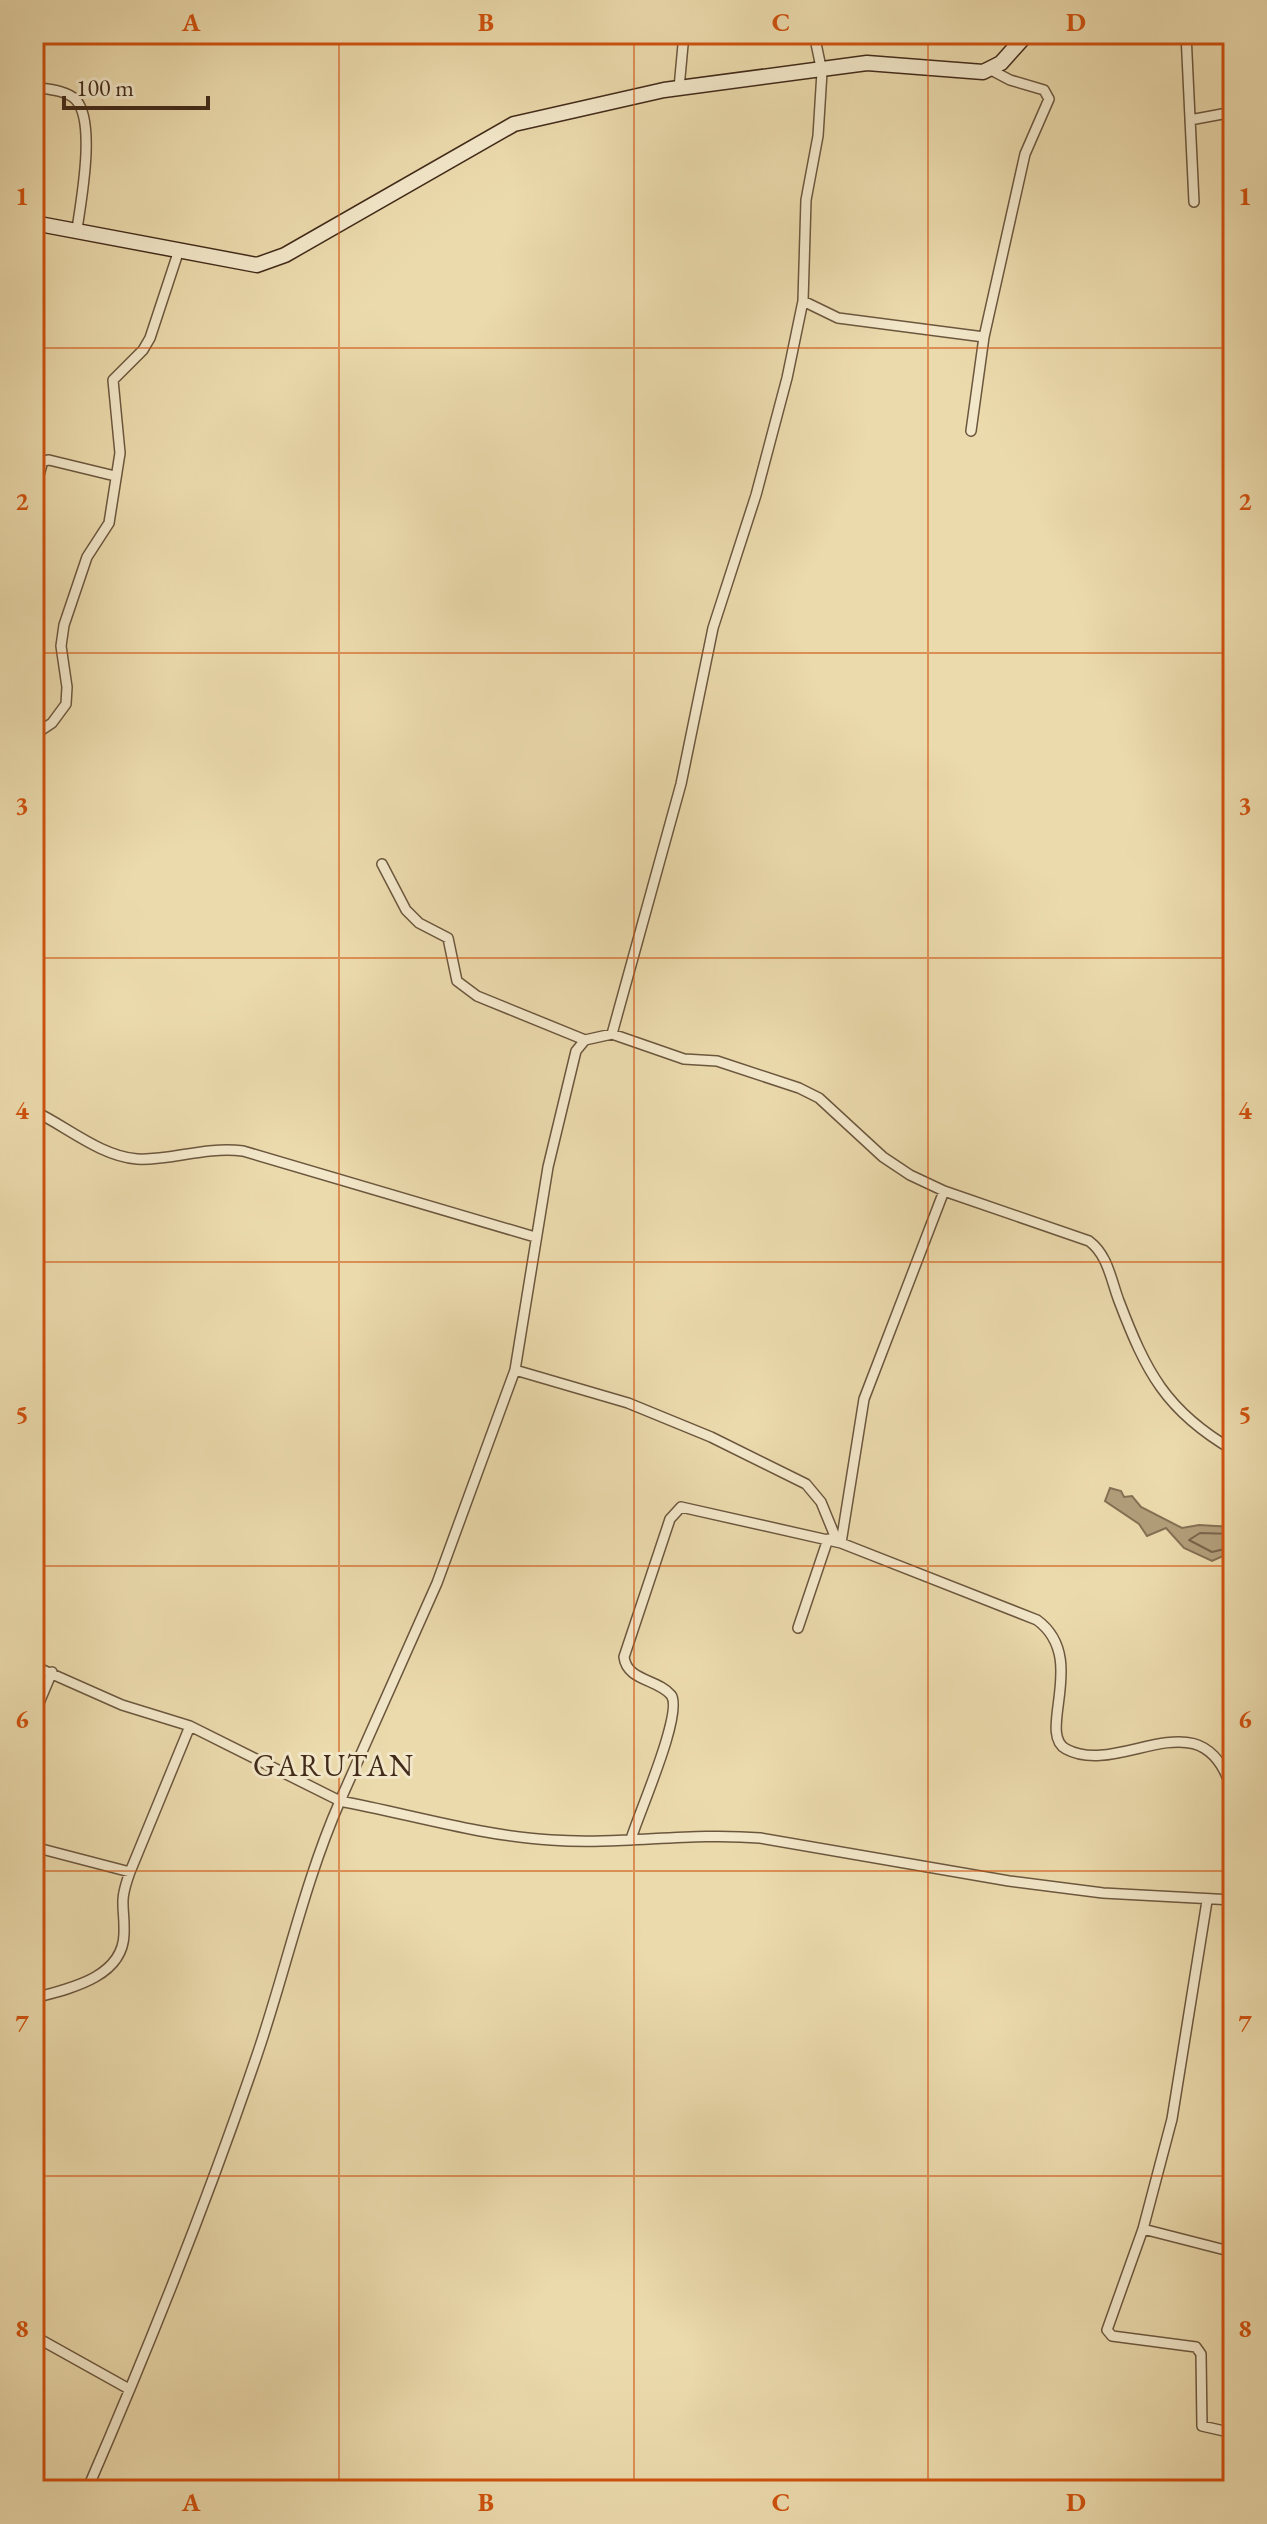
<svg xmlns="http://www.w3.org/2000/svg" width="1267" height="2524" font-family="'EB Garamond',serif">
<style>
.water{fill:#b29e7a;stroke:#857054;stroke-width:2}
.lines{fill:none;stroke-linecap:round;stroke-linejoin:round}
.shore{stroke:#7a644a;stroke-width:2}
.street-casing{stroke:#6c573e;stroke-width:12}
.secondary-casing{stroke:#422b1a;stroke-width:17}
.street{stroke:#f2e7c9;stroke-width:9}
.secondary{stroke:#f2e7c9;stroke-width:14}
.grid{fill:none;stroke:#cf520e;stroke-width:2;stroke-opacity:0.55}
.labels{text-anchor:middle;stroke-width:6;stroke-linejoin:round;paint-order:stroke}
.quarter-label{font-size:30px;letter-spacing:2px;fill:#422b1a;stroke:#f2e7c9}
.neatline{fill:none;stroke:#cf520e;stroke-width:3}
.grid-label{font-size:26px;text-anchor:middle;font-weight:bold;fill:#cf520e}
</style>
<rect width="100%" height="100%" fill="#ebdaac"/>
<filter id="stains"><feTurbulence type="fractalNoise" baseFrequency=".0025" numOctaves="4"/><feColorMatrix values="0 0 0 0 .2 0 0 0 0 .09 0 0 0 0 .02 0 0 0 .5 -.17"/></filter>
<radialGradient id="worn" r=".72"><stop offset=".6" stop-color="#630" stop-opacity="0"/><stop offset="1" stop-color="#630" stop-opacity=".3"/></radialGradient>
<!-- water -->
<path class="water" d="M1110,1488l11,3 3,6 8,-1 9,11 41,21 17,-3 34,2 -1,25 -20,9 -28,-13 -18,-20 -19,8 -8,-12 -34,-23z"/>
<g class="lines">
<!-- shore -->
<path class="shore" d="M1233,1534l-33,-1 -11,7 23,12 21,-5"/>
<defs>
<path id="street" d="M1186,34l8,168
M34,87c12,2 33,3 42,13 20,22 5,101 1,129
M679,88l5,-54
M1190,120l43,-8
M803,301l35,17 146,19 41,-183 24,-55 -5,-9 -34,-10 -19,-10
M971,431l13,-94
M34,492l9,-31 6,-1 66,16
M34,735l18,-12 14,-19 1,-17 -6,-41 3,-21 23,-68 22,-34 11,-70 -7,-73 30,-30 7,-12 29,-88
M382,864l24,46 13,13 29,15 9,43 20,15 108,44
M612,1034l69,-250 32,-156 43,-133 31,-117 16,-77 3,-101 12,-64 4,-64 -8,-38
M34,1111c32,15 66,45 103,48 33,2 68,-13 106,-8l292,86
M515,1370l113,33 83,34 95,47 15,18 16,39
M841,1543l23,-144 80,-208
M798,1628l30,-89
M34,1666l88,39 68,21 150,75 97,-218 78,-213 33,-203 28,-116 9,-11 27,-6 72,25 33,2 82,27 20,10 64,59 27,18 34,16 145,50c19,14 22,39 30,60 27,71 47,110 114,149
M34,1715l18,-43
M34,1787l5,19 -5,16
M631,1839c7,-24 53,-127 40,-144 -13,-16 -44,-14 -47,-38l46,-138 11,-12 160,36 196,77c52,38 -1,113 29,129 55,30 139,-59 167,45
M34,1847l96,25 60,-146
M1232,1900l1,-21
M1207,1901l-35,218 -29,110 -36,101 5,6 84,11 5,7 1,72 31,7
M34,1998c34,-9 89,-20 90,-64 1,-30 -6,-29 6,-62
M1143,2229l90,23
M34,2336l95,53
M87,2490c62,-143 120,-288 170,-435 29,-85 47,-172 83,-254 69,13 141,35 211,39 70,5 139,-8 209,-2l249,43 94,12 130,7"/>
<path id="secondary" d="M34,223l223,42 28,-10 229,-131 150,-34 203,-27 116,9 18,-9 26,-29"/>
</defs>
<!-- street casing -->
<use href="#street" class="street-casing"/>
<!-- secondary casing -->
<use href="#secondary" class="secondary-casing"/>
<!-- street -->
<use href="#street" class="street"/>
<!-- secondary -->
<use href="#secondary" class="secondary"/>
</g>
<!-- grid -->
<path class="grid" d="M339,34v2456M634,34v2456M928,34v2456M34,348h1199M34,653h1199M34,958h1199M34,1262h1199M34,1566h1199M34,1871h1199M34,2176h1199"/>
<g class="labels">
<!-- quarter labels -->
<g class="quarter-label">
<text x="334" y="1776">GARUTAN</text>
</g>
</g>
<!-- margin -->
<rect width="1267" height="2524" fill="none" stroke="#ebdaac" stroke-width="88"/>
<!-- scale -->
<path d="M64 96v12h144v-12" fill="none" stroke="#422b1a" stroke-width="4"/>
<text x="76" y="96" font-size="24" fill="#422b1a" stroke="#f2e7c9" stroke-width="6" paint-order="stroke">100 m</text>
<rect x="44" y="44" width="1179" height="2436" class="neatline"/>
<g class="grid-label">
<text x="191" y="31">A</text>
<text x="486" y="31">B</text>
<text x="781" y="31">C</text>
<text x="1076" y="31">D</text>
<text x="22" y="205">1</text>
<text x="1245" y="205">1</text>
<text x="22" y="510">2</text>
<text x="1245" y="510">2</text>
<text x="22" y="814">3</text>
<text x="1245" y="814">3</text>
<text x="22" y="1119">4</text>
<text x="1245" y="1119">4</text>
<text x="22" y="1423">5</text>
<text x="1245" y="1423">5</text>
<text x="22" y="1728">6</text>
<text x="1245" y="1728">6</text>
<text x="22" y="2032">7</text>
<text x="1245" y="2032">7</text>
<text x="22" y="2337">8</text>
<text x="1245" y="2337">8</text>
<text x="191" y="2511">A</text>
<text x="486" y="2511">B</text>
<text x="781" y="2511">C</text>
<text x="1076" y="2511">D</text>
</g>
<rect width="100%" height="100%" filter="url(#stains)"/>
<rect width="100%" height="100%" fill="url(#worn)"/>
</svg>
